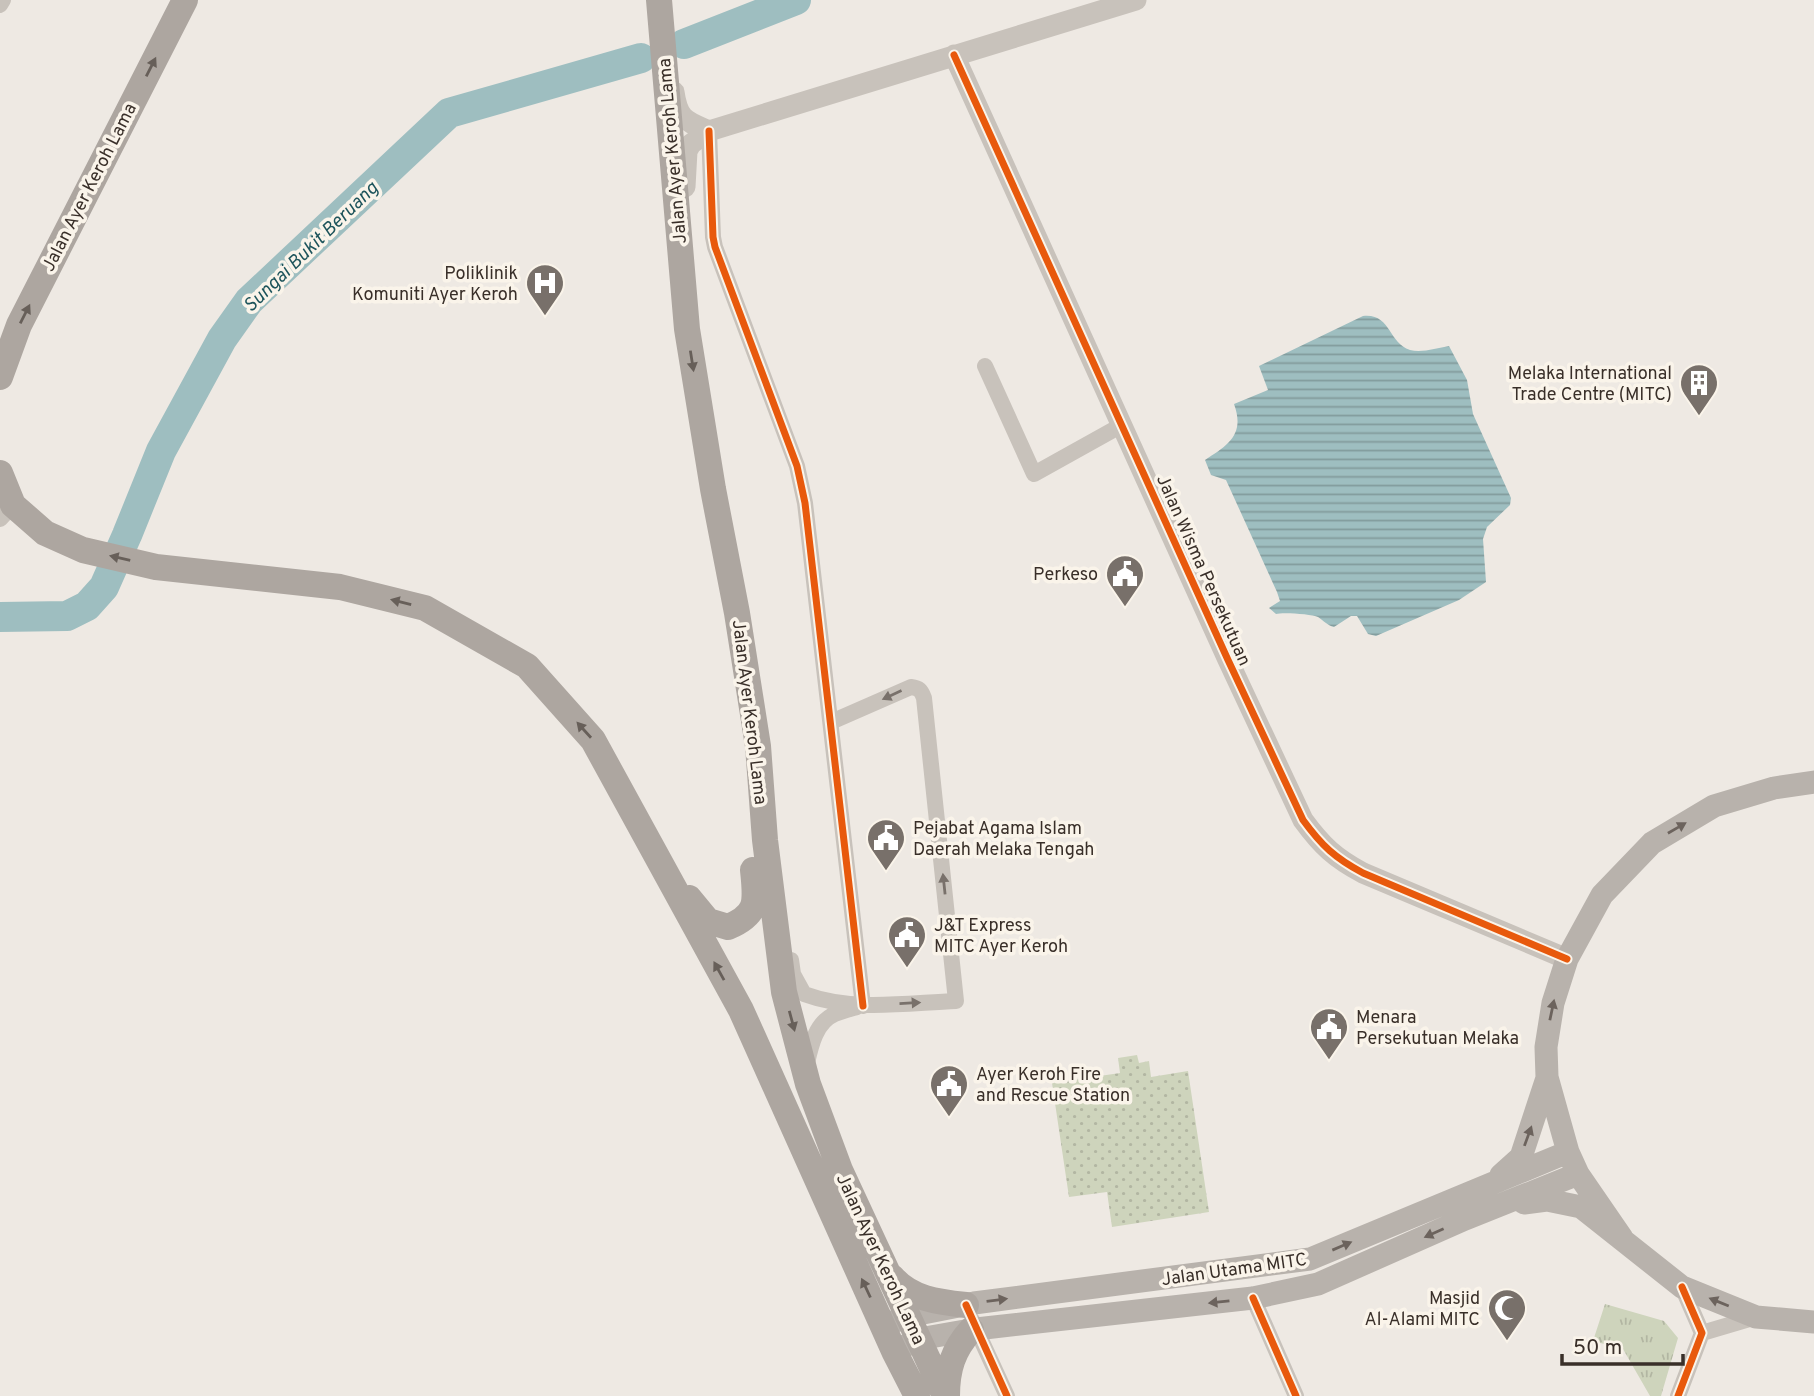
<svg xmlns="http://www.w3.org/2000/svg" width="1814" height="1396" font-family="Overpass,sans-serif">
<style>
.grass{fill:url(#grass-dots)}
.park{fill:url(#park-tufts)}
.water{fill:url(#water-rules)}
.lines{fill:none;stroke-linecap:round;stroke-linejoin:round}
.river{stroke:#9ebec0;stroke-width:30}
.minor{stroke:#c8c2bb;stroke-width:16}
.tertiary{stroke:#c8c2bb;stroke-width:21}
.secondary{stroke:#b8b2ac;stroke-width:23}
.primary{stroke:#ada6a0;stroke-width:26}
.cycleway-casing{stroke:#faf4ea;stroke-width:11}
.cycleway{stroke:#e8590c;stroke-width:7}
.oneway{fill:#675f59}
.oneway2{fill:#79716b}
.oneway3{fill:#6c635d}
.labels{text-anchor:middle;stroke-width:7;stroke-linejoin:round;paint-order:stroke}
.street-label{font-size:18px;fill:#392f29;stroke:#faf4ea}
.poi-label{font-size:18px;fill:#392f29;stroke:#faf4ea;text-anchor:end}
.water-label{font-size:19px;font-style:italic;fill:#1d545b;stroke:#faf4ea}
</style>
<defs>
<pattern id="grass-dots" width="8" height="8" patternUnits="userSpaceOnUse" patternTransform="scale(1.75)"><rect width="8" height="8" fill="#ced4bc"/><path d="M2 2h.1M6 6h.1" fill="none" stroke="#b2b6a2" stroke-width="1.8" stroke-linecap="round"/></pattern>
<pattern id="park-tufts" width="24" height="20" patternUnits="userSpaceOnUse" patternTransform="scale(1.75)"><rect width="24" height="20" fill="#ced4bc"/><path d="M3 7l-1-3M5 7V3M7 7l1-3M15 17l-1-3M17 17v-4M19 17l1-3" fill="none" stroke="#b2b6a2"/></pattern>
<pattern id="water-rules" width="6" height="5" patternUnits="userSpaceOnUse" patternTransform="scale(1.75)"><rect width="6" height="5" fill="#9ebec0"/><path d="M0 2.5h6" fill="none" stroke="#829b9c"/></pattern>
</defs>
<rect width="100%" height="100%" fill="#eee9e3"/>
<!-- grass -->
<path class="grass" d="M1137,1055l2,8 10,-2 2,16 37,-6 21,141 -97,15 -5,-35 -38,5 -17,-114 68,-10 -2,-15z"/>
<!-- park -->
<path class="park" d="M1605,1304l59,17 14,17 -17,58h-11l-27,-47 -30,-8z"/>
<!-- water -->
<path class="water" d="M1363,316c28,-3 25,27 47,34 12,3 27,-2 39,-4l18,34 6,34 38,84 -1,7 -23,22 -4,12 3,43 -27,18 -83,36 -8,-2 -11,-18h-6l-17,11c-7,-2 -10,-6 -16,-10 -6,-3 -36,-5 -42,-3l-7,-6 11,-7 -3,-9 -51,-112 -15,-5 -6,-15c24,-15 40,-26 29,-56l34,-14 -9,-24z"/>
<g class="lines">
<!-- river -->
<path class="river" d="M684,44l112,-44
M0,617l67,-1 20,-10 17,-19 23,-52 34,-84 61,-112 27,-38 200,-188 192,-55"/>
<!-- minor -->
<path class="minor" d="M0,5l3,-5
M709,131l4,106 2,10 82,219 8,37 58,503
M985,366l49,108 88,-49
M0,519l13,-14
M791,960l2,14 11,20c49,18 101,9 152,7l-32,-303c-3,-8 -5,-10 -13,-11l-80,35
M807,1063c4,-18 9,-41 28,-49 7,-3 15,-5 22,-7
M1253,1298l43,98
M972,1320l35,76
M1702,1333l54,-16
M1678,1396l24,-63 -20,-46"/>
<!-- tertiary -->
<path class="tertiary" d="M954,55l274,605 75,160c19,26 32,38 60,53l204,86
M674,92c4,28 12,29 35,39
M685,187l2,-36 4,-7 18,-13 427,-131"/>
<!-- secondary -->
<path class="secondary" d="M1501,1175l20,-18 26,-79
M1524,1203l23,-3 34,7 101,80 74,30 58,5
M1622,1238l-44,-64 -10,-22 -21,-75 -1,-30 7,-44 14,-44 35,-64 50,-52 62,-37 60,-18 40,-6
M893,1322l15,-6 66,-13 336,-44 258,-107
M905,1346l14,-7 57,-10 277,-31 65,-14 147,-65 113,-45"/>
<!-- primary -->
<path class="primary" d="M659,0l28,329 26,160 24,124 21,133 7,94 19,152 24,92 32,86 105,226
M0,377l19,-52 166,-325
M0,473l13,32 32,28 38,17 73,17 184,20 85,21 102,58 66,74 148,270 153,341 23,45
M689,898l19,23 20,6c31,-13 28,-26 25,-57
M892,1277c19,22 46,25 74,28
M947,1396c0,-27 6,-46 24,-66"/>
<defs>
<path id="cycleway" d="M954,55l274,605 75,160c19,26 32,38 60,53l204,86
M709,131l4,106 2,10 82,219 8,37 58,503
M1253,1298l43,98
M966,1305l41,91
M1678,1396l24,-63 -20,-46"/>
</defs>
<!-- cycleway casing -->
<use href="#cycleway" class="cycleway-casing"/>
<!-- cycleway -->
<use href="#cycleway" class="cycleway"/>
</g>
<!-- one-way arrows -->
<defs><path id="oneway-solid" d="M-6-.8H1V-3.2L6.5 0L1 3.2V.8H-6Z" transform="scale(1.75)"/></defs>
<g class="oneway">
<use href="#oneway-solid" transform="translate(151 67) rotate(-63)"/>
<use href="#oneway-solid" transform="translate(25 314) rotate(-63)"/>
<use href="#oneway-solid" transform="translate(692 361) rotate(81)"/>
<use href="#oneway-solid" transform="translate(120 558) rotate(-167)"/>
<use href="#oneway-solid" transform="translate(401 602) rotate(-166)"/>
<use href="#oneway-solid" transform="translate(584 730) rotate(-132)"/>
<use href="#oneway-solid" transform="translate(719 971) rotate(-119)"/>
<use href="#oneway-solid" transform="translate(792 1021) rotate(75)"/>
<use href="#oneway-solid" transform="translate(866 1288) rotate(-115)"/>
</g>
<g class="oneway2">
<use href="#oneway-solid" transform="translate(892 695) rotate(155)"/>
<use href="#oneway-solid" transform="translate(944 884) rotate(-96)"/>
<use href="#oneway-solid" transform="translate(910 1003) rotate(-3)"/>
</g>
<g class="oneway3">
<use href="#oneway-solid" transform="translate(1677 828) rotate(-30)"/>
<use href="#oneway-solid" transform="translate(1552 1010) rotate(-78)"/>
<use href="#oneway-solid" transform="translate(1528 1136) rotate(-70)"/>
<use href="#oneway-solid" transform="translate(1434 1233) rotate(156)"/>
<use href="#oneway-solid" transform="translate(1342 1246) rotate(-23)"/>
<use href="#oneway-solid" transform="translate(997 1300) rotate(-7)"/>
<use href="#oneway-solid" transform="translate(1219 1302) rotate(174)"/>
<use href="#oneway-solid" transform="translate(1719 1302) rotate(-158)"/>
</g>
<!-- icons -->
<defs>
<symbol id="hospital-pin" viewBox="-11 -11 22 30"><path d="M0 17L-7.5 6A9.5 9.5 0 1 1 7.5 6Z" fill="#78706a" stroke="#faf4ea"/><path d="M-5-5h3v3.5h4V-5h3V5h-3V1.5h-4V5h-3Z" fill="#fff"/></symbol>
<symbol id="building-pin" viewBox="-11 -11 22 30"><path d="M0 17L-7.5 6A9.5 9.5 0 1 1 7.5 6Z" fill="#78706a" stroke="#faf4ea"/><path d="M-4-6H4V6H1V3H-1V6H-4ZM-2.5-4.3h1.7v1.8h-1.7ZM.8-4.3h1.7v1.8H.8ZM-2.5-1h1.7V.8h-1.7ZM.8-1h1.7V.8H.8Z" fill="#fff"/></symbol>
<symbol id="civic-pin" viewBox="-11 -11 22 30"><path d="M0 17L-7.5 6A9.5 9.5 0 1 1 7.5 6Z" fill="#78706a" stroke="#faf4ea"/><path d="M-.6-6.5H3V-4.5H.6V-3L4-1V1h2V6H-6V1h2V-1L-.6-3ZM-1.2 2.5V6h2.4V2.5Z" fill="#fff"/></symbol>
<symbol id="mosque-pin" viewBox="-11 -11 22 30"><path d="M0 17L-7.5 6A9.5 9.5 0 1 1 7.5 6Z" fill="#78706a" stroke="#faf4ea"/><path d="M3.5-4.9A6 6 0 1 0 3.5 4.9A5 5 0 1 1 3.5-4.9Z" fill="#fff"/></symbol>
</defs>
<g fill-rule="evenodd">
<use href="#hospital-pin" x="523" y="261" width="44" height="60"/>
<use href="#building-pin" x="1677" y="361" width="44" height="60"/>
<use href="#civic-pin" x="1103" y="552" width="44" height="60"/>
<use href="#civic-pin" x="864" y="816" width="44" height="60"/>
<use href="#civic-pin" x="885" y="913" width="44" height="60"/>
<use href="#civic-pin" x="1307" y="1005" width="44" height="60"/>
<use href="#civic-pin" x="927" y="1062" width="44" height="60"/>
<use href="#mosque-pin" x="1485" y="1286" width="44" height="60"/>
</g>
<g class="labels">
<!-- street labels -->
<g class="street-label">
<text transform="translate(672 151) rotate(-95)" y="6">Jalan Ayer Keroh Lama</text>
<text transform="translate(89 187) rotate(-63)" y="6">Jalan Ayer Keroh Lama</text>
<text transform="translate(1204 570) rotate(66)" y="6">Jalan Wisma Persekutuan</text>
<text transform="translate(750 712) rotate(83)" y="6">Jalan Ayer Keroh Lama</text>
<text transform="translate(881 1259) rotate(65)" y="6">Jalan Ayer Keroh Lama</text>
<text transform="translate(1234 1269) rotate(-8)" y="6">Jalan Utama MITC</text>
</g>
<!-- poi labels -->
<g class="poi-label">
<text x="518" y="279">Poliklinik<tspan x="518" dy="21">Komuniti Ayer Keroh</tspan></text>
<text x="1672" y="379">Melaka International<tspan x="1672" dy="21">Trade Centre (MITC)</tspan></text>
<text x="1098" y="580">Perkeso</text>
<text x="913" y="834" text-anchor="start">Pejabat Agama Islam<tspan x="913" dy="21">Daerah Melaka Tengah</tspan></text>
<text x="934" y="931" text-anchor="start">J&amp;T Express<tspan x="934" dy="21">MITC Ayer Keroh</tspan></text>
<text x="1356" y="1023" text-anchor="start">Menara<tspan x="1356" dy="21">Persekutuan Melaka</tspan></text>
<text x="976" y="1080" text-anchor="start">Ayer Keroh Fire<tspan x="976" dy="21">and Rescue Station</tspan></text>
<text x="1480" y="1304">Masjid<tspan x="1480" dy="21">Al-Alami MITC</tspan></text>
</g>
<!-- water labels -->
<g class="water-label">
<text transform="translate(310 246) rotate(-44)" y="7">Sungai Bukit Beruang</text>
</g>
</g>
<!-- scale -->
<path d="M1562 1354v10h121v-10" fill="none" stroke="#392f29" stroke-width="3.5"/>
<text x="1573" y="1354" font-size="21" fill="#392f29" stroke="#faf4ea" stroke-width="5" paint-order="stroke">50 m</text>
</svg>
